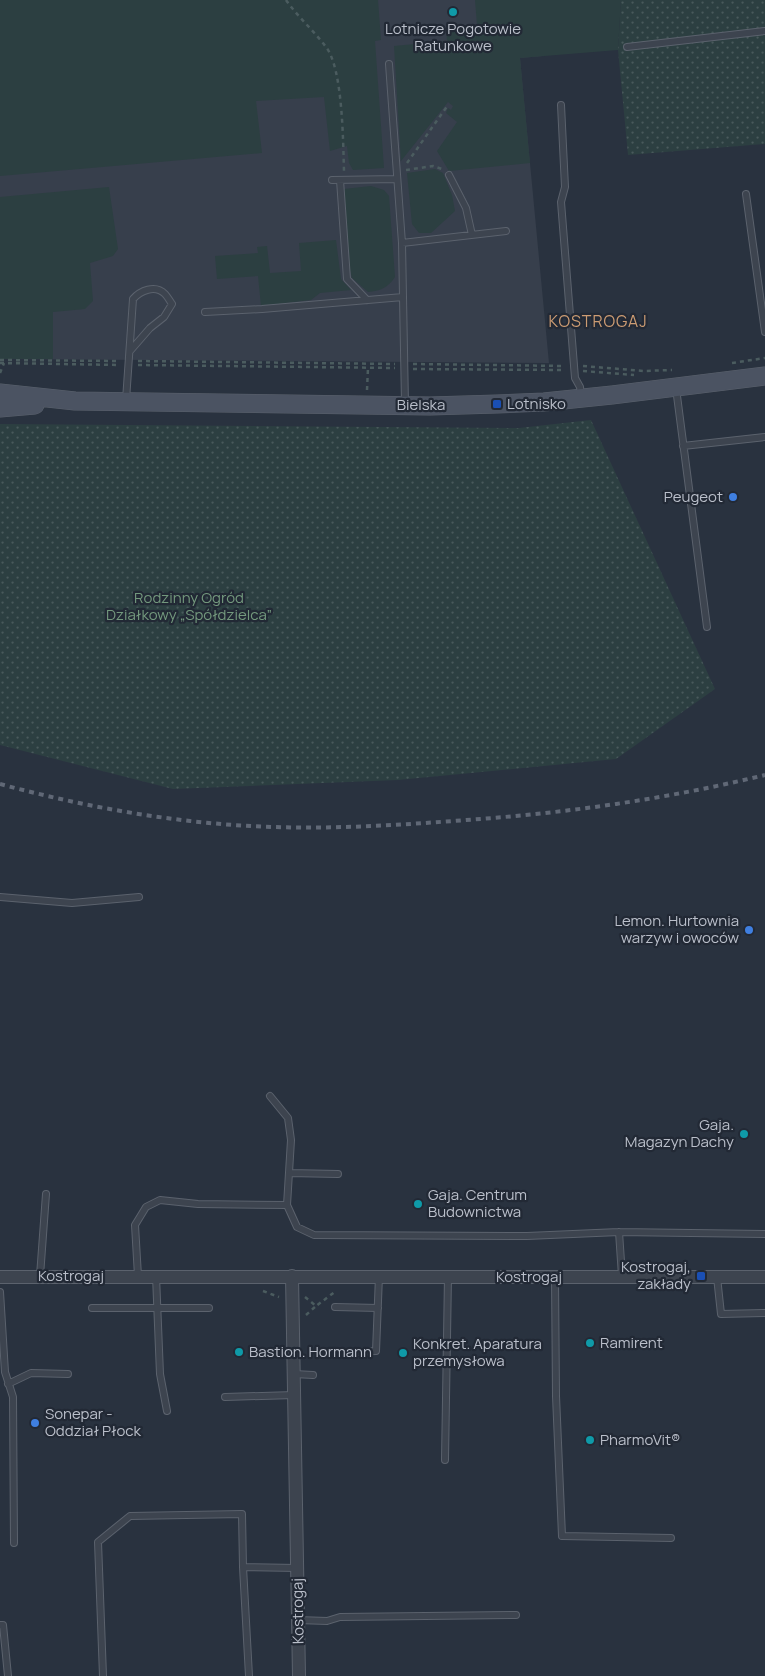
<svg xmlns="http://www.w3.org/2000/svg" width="765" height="1676" font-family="Manrope,sans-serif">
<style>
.airport{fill:#373f4c}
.green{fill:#2c3f41}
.garden{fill:url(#garden-dots)}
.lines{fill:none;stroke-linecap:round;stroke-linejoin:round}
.lane-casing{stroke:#5b626d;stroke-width:8}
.street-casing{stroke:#5b626d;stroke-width:14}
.secondary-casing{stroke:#5b626d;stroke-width:19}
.path{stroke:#4b5c5f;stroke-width:2.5;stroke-dasharray:4 4;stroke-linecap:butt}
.lane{stroke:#3d444f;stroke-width:6}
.street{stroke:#3d444f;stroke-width:12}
.secondary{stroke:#4b5362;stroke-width:18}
.rail{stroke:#606876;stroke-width:4;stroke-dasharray:5 5;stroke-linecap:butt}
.culture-dot{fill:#0f9aa8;stroke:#222935;stroke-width:2}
.transit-dot{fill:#1a4fb4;stroke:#222935;stroke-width:2}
.shop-dot{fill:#3f7fe0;stroke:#222935;stroke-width:2}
.labels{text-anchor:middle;stroke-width:4.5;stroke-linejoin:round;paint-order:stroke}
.poi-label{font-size:15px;fill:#babfca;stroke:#222935;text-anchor:start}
.street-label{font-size:15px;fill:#babfca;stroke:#222935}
.park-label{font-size:15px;fill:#73987d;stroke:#222935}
.neighbourhood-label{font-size:16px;letter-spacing:1px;fill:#cc9c73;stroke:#222935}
</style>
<defs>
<pattern id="garden-dots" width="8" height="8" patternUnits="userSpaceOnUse" patternTransform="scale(1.25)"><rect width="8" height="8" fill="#2c3f41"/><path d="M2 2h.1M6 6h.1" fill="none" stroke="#48595b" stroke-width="1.8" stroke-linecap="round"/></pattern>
</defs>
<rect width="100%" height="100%" fill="#29323f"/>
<!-- airport -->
<path class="airport" d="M0,0h540l3,56 -23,2 29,305 -549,-4z"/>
<!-- green -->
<path class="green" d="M0,0h378l3,40 -6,1 9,127 -31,2 -4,-7 -2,-17 -17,5 -6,-54 -68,4 6,52 -262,23z
M475,0h146l-3,50 -98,8 10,105 -81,8 -12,-20 20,-29 -11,-9 2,-5 3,2 2,-4 -5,-4 -47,59 -7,-115 53,-5 -1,-14 31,-2z
M435,169l8,4 9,22 3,16 -24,22h-12l-7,-9 -5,-51z
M371,186l13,4 5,6 6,81c-7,11 -15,14 -27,15l-16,-14 -3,-12 -5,-77z
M109,187l9,62 -5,7 -23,7 3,38 -8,8 -32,3v47h-53v-162z
M336,240l5,39 10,11 -31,3 -9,7 -50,6 -3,-30 -41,3 -2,-23 43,-3 -1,-6 10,-1 3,27 31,-2 -2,-28z"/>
<!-- garden -->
<path class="garden" d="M621,0h144v144l-137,11 -10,-105z
M591,420l124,269 -99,70 -218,21 -225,9 -173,-44v-321l519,4z"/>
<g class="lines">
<defs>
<path id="lane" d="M627,47l138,-16
M389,64l13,179 3,161
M561,105l4,82 -4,15 14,176 5,9 1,9
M449,175l17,33 6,27
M332,180l65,-1
M340,180l7,99 20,21
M746,194l19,138
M402,243l104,-12
M205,312l57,-3 141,-12
M676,388l31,239
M126,400l7,-101c7,-8 22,-15 32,-5 2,2 5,7 7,10l-8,13 -14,11 -20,23
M683,446l82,-9
M0,897l72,6 67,-6
M270,1096l18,22 3,22 -4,65 10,22 17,8 213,1 92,-4 146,2
M289,1173l49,1
M619,1232l3,44
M40,1276l6,-82
M138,1276l-3,-51 11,-18 14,-7 38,4 89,1
M156,1276l4,98 7,37
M555,1277l1,119 6,140 109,2
M717,1277l4,37 44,-1
M0,1292l5,80 8,25 1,146
M335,1307l43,1
M92,1308h117
M334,1353l42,-2 3,-75
M294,1374l19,1
M8,1384l23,-11 37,1
M225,1397l69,-2
M445,1460l3,-184
M243,1567l6,109
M298,1620l29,1 13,-4 176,-2
M0,1625h3l5,51
M103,1676l-5,-134 32,-26 112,-2 1,53 54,1"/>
<path id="street" d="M292,1276l7,400
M0,1277h765"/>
<path id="secondary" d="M0,393l75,8 355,5 67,-2 47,-2 68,-7 153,-19
M0,408l35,-3"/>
</defs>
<!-- lane casing -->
<use href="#lane" class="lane-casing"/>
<!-- street casing -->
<use href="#street" class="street-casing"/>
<!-- secondary casing -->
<use href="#secondary" class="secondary-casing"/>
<!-- path -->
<path class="path" d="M286,0c12,17 28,31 40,47 17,22 17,95 18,124
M407,163l41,-58
M406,170l27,-4 9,3
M0,360l120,1
M138,361l257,3
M0,363l120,2
M732,363l33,-5
M413,364l152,2
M138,365l257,3
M583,366l61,5 28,-1
M413,369l152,1
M583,371l51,4
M0,373l4,-10
M367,390l1,-22
M263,1291l16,6
M305,1297l11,9 20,-15
M306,1315l10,-9"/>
<!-- lane -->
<use href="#lane" class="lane"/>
<!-- street -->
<use href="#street" class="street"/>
<!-- secondary -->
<use href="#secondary" class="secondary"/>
<!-- rail -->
<path class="rail" d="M0,784c89,24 180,40 272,43 65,2 129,-2 194,-7 101,-7 201,-21 299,-45"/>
</g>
<!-- markers -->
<g class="culture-dot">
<circle cx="453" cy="12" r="5"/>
<circle cx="744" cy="1134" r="5"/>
<circle cx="418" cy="1204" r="5"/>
<circle cx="590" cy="1343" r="5"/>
<circle cx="239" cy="1352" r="5"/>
<circle cx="403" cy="1353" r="5"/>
<circle cx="590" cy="1440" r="5"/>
</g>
<g class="transit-dot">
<rect x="492" y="399" width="10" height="10" rx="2.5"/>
<rect x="696" y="1271" width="10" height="10" rx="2.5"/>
</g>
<g class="shop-dot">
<circle cx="733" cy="497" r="5"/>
<circle cx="749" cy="930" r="5"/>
<circle cx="35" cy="1423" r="5"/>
</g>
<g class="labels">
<!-- poi labels -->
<g class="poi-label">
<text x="453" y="34" text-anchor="middle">Lotnicze Pogotowie<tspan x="453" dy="17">Ratunkowe</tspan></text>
<text x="507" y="409">Lotnisko</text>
<text x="723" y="502" text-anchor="end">Peugeot</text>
<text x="739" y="926" text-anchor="end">Lemon. Hurtownia<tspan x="739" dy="17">warzyw i owoców</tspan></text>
<text x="734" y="1130" text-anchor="end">Gaja.<tspan x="734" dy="17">Magazyn Dachy</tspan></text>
<text x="428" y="1200">Gaja. Centrum<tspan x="428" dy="17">Budownictwa</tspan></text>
<text x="691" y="1272" text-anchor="end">Kostrogaj,<tspan x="691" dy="17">zakłady</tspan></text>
<text x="600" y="1348">Ramirent</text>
<text x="413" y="1349">Konkret. Aparatura<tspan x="413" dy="17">przemysłowa</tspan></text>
<text x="249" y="1357">Bastion. Hormann</text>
<text x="45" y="1419">Sonepar -<tspan x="45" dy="17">Oddział Płock</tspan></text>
<text x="600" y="1445">PharmoVit®</text>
</g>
<!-- street labels -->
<g class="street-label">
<text x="421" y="410">Bielska</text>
<text x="71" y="1281">Kostrogaj</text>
<text x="529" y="1282">Kostrogaj</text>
<text transform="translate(298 1611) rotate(-91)" y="5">Kostrogaj</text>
</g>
<!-- park labels -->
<g class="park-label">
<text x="189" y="603">Rodzinny Ogród<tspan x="189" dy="17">Działkowy „Spółdzielca”</tspan></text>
</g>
<!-- neighbourhood labels -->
<g class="neighbourhood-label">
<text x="598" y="327">KOSTROGAJ</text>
</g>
</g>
</svg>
